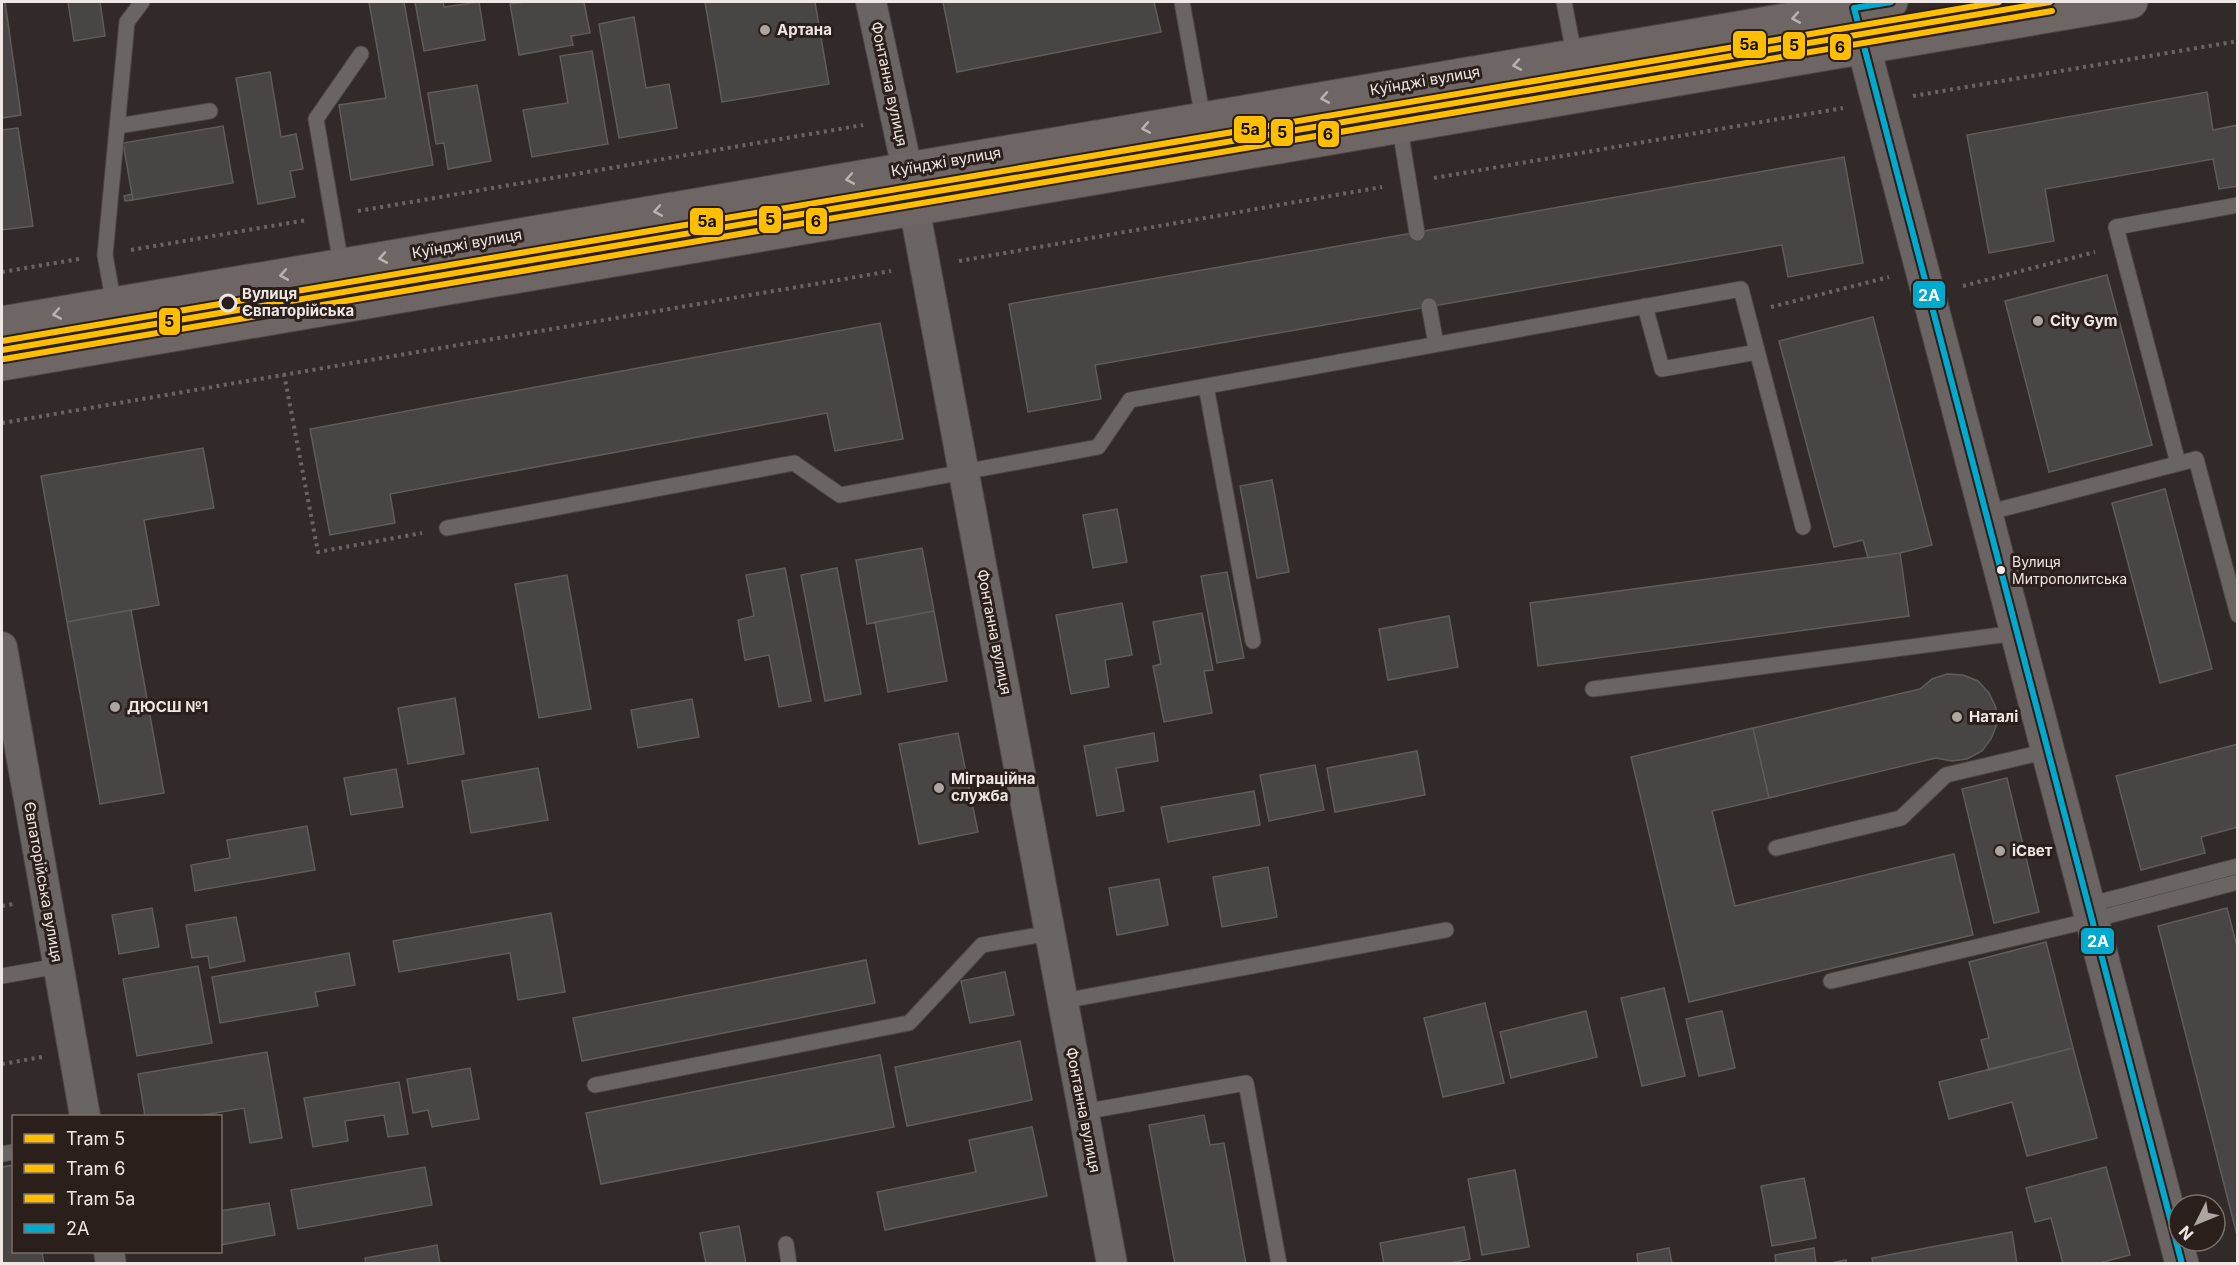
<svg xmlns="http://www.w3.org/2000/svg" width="2239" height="1265" font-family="Inter,sans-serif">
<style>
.building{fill:#4a4545;stroke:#615c5c;stroke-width:1.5}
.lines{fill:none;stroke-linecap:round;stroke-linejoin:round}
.service-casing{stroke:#4c4544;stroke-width:17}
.minor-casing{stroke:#4c4544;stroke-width:32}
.tertiary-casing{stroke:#4c4544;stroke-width:35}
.secondary-casing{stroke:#4c4544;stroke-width:35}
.path{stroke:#696563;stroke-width:4;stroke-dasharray:3 4.5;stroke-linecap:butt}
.service{stroke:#6a6462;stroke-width:15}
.minor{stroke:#6a6462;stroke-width:30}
.tertiary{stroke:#6a6462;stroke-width:33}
.secondary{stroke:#6e6664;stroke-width:33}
.bus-1-casing{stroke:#2b1f1b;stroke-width:10}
.bus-1{stroke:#00a9ce;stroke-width:6}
.tram-1-casing{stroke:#2b1f1b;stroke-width:10}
.tram-2-casing{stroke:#2b1f1b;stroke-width:10}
.tram-3-casing{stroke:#2b1f1b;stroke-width:10}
.tram-1{stroke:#ffbf00;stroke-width:6}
.tram-2{stroke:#ffbf00;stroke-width:6}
.tram-3{stroke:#ffbf00;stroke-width:6}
.oneway{stroke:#bbb3b1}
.poi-dot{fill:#aca5a2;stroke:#2b1f1b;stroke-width:2}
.stop-dot{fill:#2b1f1b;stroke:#efe7e4;stroke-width:3}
.bus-dot{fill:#efe7e4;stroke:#2b1f1b;stroke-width:2}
.labels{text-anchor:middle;stroke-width:6;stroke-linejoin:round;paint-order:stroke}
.bus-label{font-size:14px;fill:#efe7e4;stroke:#2b1f1b;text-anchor:start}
.poi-label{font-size:15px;font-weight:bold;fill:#efe7e4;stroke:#2b1f1b;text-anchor:start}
.street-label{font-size:15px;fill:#efe7e4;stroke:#2b1f1b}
.stop-label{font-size:15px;font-weight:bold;fill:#efe7e4;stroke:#2b1f1b;text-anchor:start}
.line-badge{stroke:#2b1f1b;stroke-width:2}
.badge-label{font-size:16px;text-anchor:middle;font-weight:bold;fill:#fff}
.pale-badge-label{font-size:16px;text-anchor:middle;font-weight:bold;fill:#111}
</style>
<rect width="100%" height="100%" fill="#312a28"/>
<!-- building -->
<path class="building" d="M2,2h3l16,113 -19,3z
M68,2h32l5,34 -31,5z
M369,2h35l29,163 -82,15 -12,-75 47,-7z
M415,2h28l1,5 35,-5 6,38 -61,11z
M525,2h59l6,31 -19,3 2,9 -54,10 -9,-51z
M705,2h110l14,82 -107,18z
M943,2h211l7,30 -204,40z
M634,17l12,71 23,-4 8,44 -58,10 -20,-114z
M592,51l16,93 -76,13 -9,-47 45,-7 -8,-47z
M270,72l11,65 15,-3 7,35 -13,2 5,26 -37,7 -22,-126z
M477,85l14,76 -43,8 -4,-26 -8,1 -8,-51z
M2207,92l6,38 25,-5v61l-19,3 -6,-30 -168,30 9,52 -65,12 -22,-118z
M223,126l10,57 -100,17 -10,-57z
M18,128l15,98 -31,4v-100z
M1844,157l19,106 -75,14 -6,-32 -687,120 6,34 -73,13 -19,-108z
M132,194l1,6 -8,1 -1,-5z
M2107,275l45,170 -103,27 -44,-171z
M1873,317l59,228 -32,8 -32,5 -5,-18 -29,7 -55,-206z
M880,323l23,116 -68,12 -8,-38 -437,81 5,29 -65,12 -20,-106z
M203,448l11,60 -70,12 15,85 -92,17 -26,-146z
M1272,480l17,92 -32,6 -17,-92z
M2165,489l47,180 -52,14 -48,-180z
M1117,509l10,53 -34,6 -10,-53z
M922,548l12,63 -67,13 -11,-64z
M1900,553l9,63 -371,50 -8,-63z
M785,568l26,133 -32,6 -10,-52 -24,5 -7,-40 16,-4 -8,-41z
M837,568l24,126 -36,7 -24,-126z
M1227,572l17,86 -27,5 -16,-87z
M567,575l24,134 -52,9 -24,-134z
M1122,603l10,52 -27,5 4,27 -38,7 -15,-79z
M131,610l33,183 -64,11 -33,-182z
M934,611l13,70 -59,11 -13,-70z
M1202,613l11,57 -9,1 8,42 -48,9 -11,-56 8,-2 -8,-42z
M1449,616l9,51 -70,13 -9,-51z
M1947,674l16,1 15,6 11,12 7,15 1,16 -6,15 -9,12 -15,8 -15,2 -16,-3 -167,40 -16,-70 167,-39 12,-10z
M455,698l9,56 -56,10 -10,-56z
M692,699l7,38 -61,11 -7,-38z
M1753,728l16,70 -57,13 23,95 219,-52 19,81 -284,67 -58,-245z
M958,733l20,99 -59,12 -20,-100z
M1154,733l4,28 -42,7 8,43 -27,5 -13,-70z
M2238,744v83l-37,10 4,16 -64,17 -25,-94z
M1417,751l8,44 -90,17 -8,-44z
M1315,765l9,45 -55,11 -9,-46z
M538,768l10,52 -77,13 -9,-52z
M396,769l7,38 -52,8 -7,-37z
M2007,778l32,134 -45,11 -32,-134z
M1254,791l6,34 -92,17 -7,-35z
M307,826l8,44 -120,21 -4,-26 39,-7 -3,-18z
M1268,867l9,50 -55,10 -9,-50z
M1159,879l9,46 -51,10 -8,-47z
M152,908l7,39 -40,7 -7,-39z
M2227,908l11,42v289l-80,-313z
M551,913l14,79 -47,8 -8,-47 -111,19 -6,-31z
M236,917l9,44 -35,7 -2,-12 -16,2 -6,-33z
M2046,942l27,106 -84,22 -8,-30 8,-2 -20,-76z
M349,953l6,32 -40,7 3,14 -98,17 -8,-46z
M866,960l9,43 -293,58 -9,-43z
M198,966l14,77 -75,13 -14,-77z
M1005,972l9,43 -44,8 -9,-42z
M1664,988l21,88 -43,10 -21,-88z
M1485,1003l19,80 -61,14 -19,-79z
M1586,1011l11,46 -86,21 -11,-46z
M1722,1011l13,57 -36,8 -13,-57z
M1020,1041l12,59 -125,26 -12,-59z
M2073,1048l24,90 -70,18 -15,-54 -63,17 -10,-37z
M267,1052l15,86 -32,5 -6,-35 -46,8h-53l-7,-42z
M880,1055l14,72 -293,57 -15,-71z
M470,1068l9,51 -47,8 -4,-17 -15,3 -6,-34z
M399,1082l9,52 -20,3 -4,-22 -39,6 3,20 -35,6 -9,-49z
M1204,1115l6,30 14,-2 22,121h-71l-26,-139z
M1032,1127l15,69 -162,34 -8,-38 99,-20 -7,-32z
M14,1165v87h28l2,12h-42v-97z
M425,1167l7,38 -134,24 -7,-39z
M2106,1167l24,88 -34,9h-33l-12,-46 -16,4 -9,-34z
M1515,1170l14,77 -47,8 -14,-76z
M1804,1178l12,60 -44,8 -11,-60z
M269,1203l6,32 -55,10v-34z
M739,1226l7,38h-40l-6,-31z
M1464,1227l6,32 -23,5h-63l-4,-21z
M2012,1232l5,32h-144l-1,-6z
M437,1245l3,19h-74l-1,-6z
M1669,1248l3,16h-34l-1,-10z
M1814,1248l2,16h-40l-1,-9z
M1846,1260l1,4h-21z"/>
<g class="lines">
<defs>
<path id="service" d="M1182,2l28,156
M1564,2l18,93
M1393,86l24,147
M118,126l92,-15
M348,305l-32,-186 45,-65
M1429,306l7,38
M1645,306l17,63 95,-17
M121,344l-16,-89 22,-233 15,-20
M1206,386l47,255
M2178,463l-62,-236 122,-22
M1986,513l210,-54 42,156
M447,528l347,-65 46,32 258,-48 32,-47 611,-111 62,238
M1593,689l423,-56
M1776,848l125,-30 45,-43 102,-24
M2088,905l150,-39
M2,976l56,-10
M1831,981l261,-61 146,-38
M1063,1001l383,-71
M595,1085l314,-62 73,-78 68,-12
M1083,1112l163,-29 33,181
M2,1154l12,-2
M786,1244l3,20"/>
<path id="minor" d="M871,2l36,167 205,1095
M2,647l83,469
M109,1252l2,12"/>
<path id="tertiary" d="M1852,2l330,1262"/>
<path id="secondary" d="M2,323l1889,-321
M2,364l2129,-362"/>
</defs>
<!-- service casing -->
<use href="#service" class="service-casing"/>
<!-- minor casing -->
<use href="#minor" class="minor-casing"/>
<!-- tertiary casing -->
<use href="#tertiary" class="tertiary-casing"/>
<!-- secondary casing -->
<use href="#secondary" class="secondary-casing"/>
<!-- path -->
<path class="path" d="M1913,96l325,-55
M1434,178l409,-70
M358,211l505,-86
M131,250l176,-30
M959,261l423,-74
M2,272l77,-13
M1963,286l132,-34
M1771,307l118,-30
M284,374l34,178 104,-19
M2,423l889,-152
M2,906l11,-2
M2,1064l40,-7"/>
<!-- service -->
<use href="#service" class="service"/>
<!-- minor -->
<use href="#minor" class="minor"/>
<!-- tertiary -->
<use href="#tertiary" class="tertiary"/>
<!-- secondary -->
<use href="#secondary" class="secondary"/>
<defs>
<path id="bus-1" d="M1891,2l-37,6 328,1256"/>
</defs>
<!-- bus-1 casing -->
<use href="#bus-1" class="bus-1-casing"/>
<!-- bus-1 -->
<use href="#bus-1" class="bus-1"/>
<defs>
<path id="tram-1" d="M2,350l2048,-348"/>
<path id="tram-2" d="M4,359l2048,-348"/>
<path id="tram-3" d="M2,341l1997,-339"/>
</defs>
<!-- tram-1 casing -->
<use href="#tram-1" class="tram-1-casing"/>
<!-- tram-2 casing -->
<use href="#tram-2" class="tram-2-casing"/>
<!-- tram-3 casing -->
<use href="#tram-3" class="tram-3-casing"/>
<!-- tram-1 -->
<use href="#tram-1" class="tram-1"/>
<!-- tram-2 -->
<use href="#tram-2" class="tram-2"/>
<!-- tram-3 -->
<use href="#tram-3" class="tram-3"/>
</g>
<!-- one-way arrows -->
<defs><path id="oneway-chevron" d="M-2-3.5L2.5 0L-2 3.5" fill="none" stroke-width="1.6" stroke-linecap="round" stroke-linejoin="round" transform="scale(1.5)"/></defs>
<g class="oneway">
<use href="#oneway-chevron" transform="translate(1796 18) rotate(170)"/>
<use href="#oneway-chevron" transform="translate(1517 65) rotate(170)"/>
<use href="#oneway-chevron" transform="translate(1325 98) rotate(170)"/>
<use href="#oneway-chevron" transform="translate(1146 128) rotate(170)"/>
<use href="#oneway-chevron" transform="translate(850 179) rotate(170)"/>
<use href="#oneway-chevron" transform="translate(658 211) rotate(170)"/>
<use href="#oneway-chevron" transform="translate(383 258) rotate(170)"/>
<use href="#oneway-chevron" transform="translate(284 275) rotate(170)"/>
<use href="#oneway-chevron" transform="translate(57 314) rotate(170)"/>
</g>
<!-- markers -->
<g class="poi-dot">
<circle cx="765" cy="30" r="6"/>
<circle cx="2038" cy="321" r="6"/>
<circle cx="115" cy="707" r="6"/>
<circle cx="1957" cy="717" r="6"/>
<circle cx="939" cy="788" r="6"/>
<circle cx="2000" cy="851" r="6"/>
</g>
<circle class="stop-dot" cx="228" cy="303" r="8"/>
<circle class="bus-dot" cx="2001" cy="570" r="5"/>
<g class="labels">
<!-- bus labels -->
<g class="bus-label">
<text x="2012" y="567">Вулиця<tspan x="2012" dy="17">Митрополитська</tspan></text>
</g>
<!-- poi labels -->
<g class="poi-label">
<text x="777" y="35">Артана</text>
<text x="2050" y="326">City Gym</text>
<text x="127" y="712">ДЮСШ №1</text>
<text x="1969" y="722">Наталі</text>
<text x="951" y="784">Міграційна<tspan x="951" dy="17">служба</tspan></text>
<text x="2012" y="856">iСвет</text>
</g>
<!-- street labels -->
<g class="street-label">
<text transform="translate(1425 81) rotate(-10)" y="5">Куїнджі вулиця</text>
<text transform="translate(889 84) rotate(78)" y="5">Фонтанна вулиця</text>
<text transform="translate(946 162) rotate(-10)" y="5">Куїнджі вулиця</text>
<text transform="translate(467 244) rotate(-10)" y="5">Куїнджі вулиця</text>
<text transform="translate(994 632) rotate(79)" y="5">Фонтанна вулиця</text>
<text transform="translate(43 882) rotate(80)" y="5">Євпаторійська вулиця</text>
<text transform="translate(1083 1110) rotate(79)" y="5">Фонтанна вулиця</text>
</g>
<!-- stop labels -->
<g class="stop-label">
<text x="242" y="299">Вулиця<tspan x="242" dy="17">Євпаторійська</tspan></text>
</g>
</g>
<g class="line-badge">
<rect x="1732" y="30" width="35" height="29" rx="6" fill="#ffbf00"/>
<rect x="1782" y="31" width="24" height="29" rx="6" fill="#ffbf00"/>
<rect x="1829" y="33" width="23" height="28" rx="6" fill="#ffbf00"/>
<rect x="1233" y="115" width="34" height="29" rx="6" fill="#ffbf00"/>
<rect x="1270" y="118" width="24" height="29" rx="6" fill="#ffbf00"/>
<rect x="1317" y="120" width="23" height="28" rx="6" fill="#ffbf00"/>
<rect x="758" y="205" width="24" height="29" rx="6" fill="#ffbf00"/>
<rect x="805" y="207" width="23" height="28" rx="6" fill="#ffbf00"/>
<rect x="689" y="207" width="35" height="29" rx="6" fill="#ffbf00"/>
<rect x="1912" y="280" width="34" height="29" rx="6" fill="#00a9ce"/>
<rect x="158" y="307" width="23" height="29" rx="6" fill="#ffbf00"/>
<rect x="2080" y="927" width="35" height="28" rx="6" fill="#00a9ce"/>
</g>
<g class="badge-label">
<text x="1929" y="301">2А</text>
<text x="2098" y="947">2А</text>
</g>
<g class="pale-badge-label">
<text x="1749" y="50">5а</text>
<text x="1794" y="51">5</text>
<text x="1840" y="53">6</text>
<text x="1250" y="135">5а</text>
<text x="1282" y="138">5</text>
<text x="1328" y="140">6</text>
<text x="770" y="225">5</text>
<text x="816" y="227">6</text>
<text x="707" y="227">5а</text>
<text x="169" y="327">5</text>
</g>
<!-- border -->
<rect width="2239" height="1265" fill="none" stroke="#efe7e4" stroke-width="6"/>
<!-- legend -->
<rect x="12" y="1115" width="210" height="138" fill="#2b1f1b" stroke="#796f6b" stroke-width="1.5"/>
<rect x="24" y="1134" width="30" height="9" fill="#ffbf00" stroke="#796f6b" stroke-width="1.5"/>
<text x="66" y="1145" font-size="18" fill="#efe7e4">Tram 5</text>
<rect x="24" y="1164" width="30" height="9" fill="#ffbf00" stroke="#796f6b" stroke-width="1.5"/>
<text x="66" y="1175" font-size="18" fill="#efe7e4">Tram 6</text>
<rect x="24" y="1194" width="30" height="9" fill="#ffbf00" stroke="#796f6b" stroke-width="1.5"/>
<text x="66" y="1205" font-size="18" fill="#efe7e4">Tram 5а</text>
<rect x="24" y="1224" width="30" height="9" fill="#00a9ce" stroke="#796f6b" stroke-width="1.5"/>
<text x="66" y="1235" font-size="18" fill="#efe7e4">2А</text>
<!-- north arrow -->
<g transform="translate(2197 1223) rotate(227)"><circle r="28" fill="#2b1f1b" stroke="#796f6b" stroke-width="1.5"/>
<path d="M0-4.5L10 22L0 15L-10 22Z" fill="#aca5a2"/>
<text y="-9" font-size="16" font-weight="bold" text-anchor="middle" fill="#efe7e4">N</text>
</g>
</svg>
